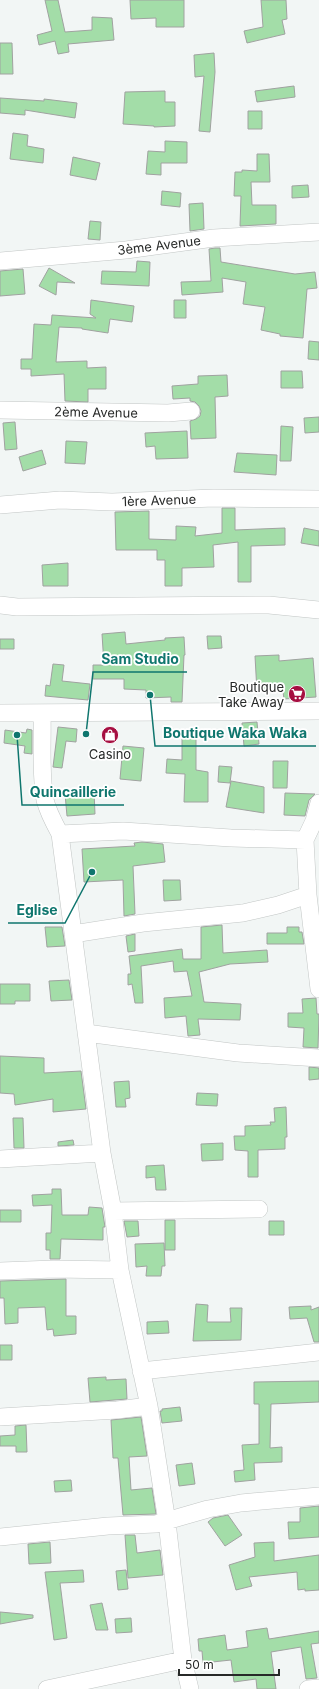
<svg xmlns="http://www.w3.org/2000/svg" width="319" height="1689" font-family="Inter,sans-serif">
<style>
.building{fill:#a3dda8;stroke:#a0a2a0}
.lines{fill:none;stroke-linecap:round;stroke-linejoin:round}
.minor-casing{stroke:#c2c6c5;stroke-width:18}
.minor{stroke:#fff;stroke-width:17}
.labels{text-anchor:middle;stroke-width:3.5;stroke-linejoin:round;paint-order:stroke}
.street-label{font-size:13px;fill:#272928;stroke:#fff}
.poi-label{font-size:13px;fill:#272928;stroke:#fff;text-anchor:end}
.leader{fill:none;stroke:#0f766e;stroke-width:1.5}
.callout-dot{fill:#0f766e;stroke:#fff;stroke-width:1.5}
.callout-label{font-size:14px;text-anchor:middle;font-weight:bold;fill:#0f766e;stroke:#fff;stroke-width:3.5;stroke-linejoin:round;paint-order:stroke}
</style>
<rect width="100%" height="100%" fill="#f2f6f5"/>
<!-- building -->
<path class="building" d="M45,0h13l7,32 27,-2v-13l20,1 2,22 -46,4 1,8 -11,2 -3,-13 -16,4 -2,-10 15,-4z
M130,0h54v27h-28v-9l-25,1z
M261,0h25l1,19 -5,1 3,14 -38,9 -3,-12 19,-4z
M0,43h12l1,31h-13z
M214,53l1,19 -5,60 -11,-1 5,-55 -9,1 -1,-22z
M294,86l1,11 -38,5 -2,-11z
M165,91v11h10v24l-21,1v-1l-31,-2 2,-32z
M0,98l44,3v-2l33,4 -2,15 -50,-8v5l-25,-2z
M248,111h14v18h-14z
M13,133l15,2 -1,11 17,3 -1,14 -33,-4z
M165,141l22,1v21h-26v12l-15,-1 2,-23 17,1z
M257,154h12l1,28h-19l1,23h24v19l-36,2 1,-30h-7l1,-24h7v-2l15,1z
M73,157l27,6 -4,17 -26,-5z
M308,185l1,12 -17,1v-12z
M162,191l19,2 -1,14 -19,-2z
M203,203l1,26 -14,2 -1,-27z
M90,221l11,1 -1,18 -12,-1z
M215,248h5l1,14 74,12 20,-2 2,16 -10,1 -4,49 -23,-2v-2l-19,-4 4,-23 -22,-3 3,-22 -24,-4 1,14 -41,3 -1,-13 30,-1 -2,-32z
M137,261l13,1 -1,24 -48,-2 1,-13 34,1z
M49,268l26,15 -18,-1 -1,13 -17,-9z
M23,269l2,25 -25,2v-25z
M91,300l43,6 -2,16 -22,-3 -2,14 -26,-4v-1l-23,-1 -3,35 31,-1v7l19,-1v22h-18v13l-23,-1 -1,-27 -33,2v-7h-10v-10h11l2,-35 17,1 1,-10 44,3 -6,-4z
M174,300h12v18h-12z
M309,341l10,1v18l-11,-1z
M281,371h21l1,17h-22z
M227,375l1,21 -13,1 1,41 -25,1 -1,-18 6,-2 4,-3 1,-5 -2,-5 -4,-4 -5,-1v-3l-17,1 -1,-13 26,-2v-8z
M319,417v15l-14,1 -1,-15z
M15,422l2,27 -12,1 -2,-27z
M281,426l12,1 -2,34h-11z
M187,431l1,27 -32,1 -1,-13 -9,1 -1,-14z
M66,441l21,1 -2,22 -20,-1z
M42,450l4,14 -23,7 -4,-14z
M237,453l40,2 -1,20 -42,-3z
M222,508h13v22l50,-2v17l-34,1v36h-13v-40l-25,3 1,22 -32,1v18h-17v-26h-8v-10h-41l-1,-38 34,-1v28l27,1v-14l20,1 -1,9 27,-3z
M304,528l15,3v15l-18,-3z
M68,563v23h-25l-1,-21z
M125,632l1,12 39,-4v-2l19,-1 1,18h-1l-2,47h-11v-5l-25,1v-8l-22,-1v-10h-31v-14h11l-2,-31z
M207,636h14l1,12 -14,1z
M0,639h14v10h-14z
M279,655v6l34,-3 3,39 -32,2 -1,-7h-26l-2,-36z
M53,664l11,1 -2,16 28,3 -2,16 -43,-4 1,-11 4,1z
M257,722l2,22 -15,2 -2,-23z
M58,727l19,2 -1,13 -10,-1 -4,27 -9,-1z
M27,729l5,1v24l-8,-1 1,-7 -21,-3 1,-13 21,3z
M182,730h14v40l12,2v30h-24l1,-28 -19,-1 1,-14 15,1z
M123,746l21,2 -3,33 -21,-2z
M273,761h15l-1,27h-14z
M219,766l13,1 -2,16 -12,-1z
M231,781l33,6v26l-38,-6z
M94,791l1,23 -28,2 -2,-22z
M285,793l30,1 -6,6 -4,16 -21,-1z
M142,842l21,2 2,18 -32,4 2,48 -11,2 -1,-36 -39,2 -2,-33 53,-3 -1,-3z
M163,880h17l1,20 -17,1z
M222,925l1,28 44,-3 1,12 -38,2 -31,8 5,30 37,2 -1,16 -42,-1 2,16 -12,1 -2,-20 -21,2 -1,-20 28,-2 -5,-25 -13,1 -1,-11 -32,5 2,37h-8l-3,-19 -4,1v-11h3l-2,-18 53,-7 1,10h18v-32z
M45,927h17l3,19 -18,1z
M287,927h12v5h3l2,12h-37v-11h20z
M135,934v17l-7,1 -2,-16z
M69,980l3,20 -21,1 -2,-20z
M0,984h30v17h-15v3h-15z
M316,998l1,16h2l-1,34 -15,-1 1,-19 -16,-1v-14h15l-1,-14z
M0,1056l44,2v15l37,-2 5,38 -33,3v-13l-38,6 -1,-11 -14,-1z
M309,1067l10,1v11l-10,1z
M129,1081l1,17 -5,1 1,8h-10l-2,-25z
M197,1093l21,1 -1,12 -21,-1z
M286,1107l1,30h-2v12l-27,1v27h-10v-26l-13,-1 -1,-14h11v-10l26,-1 -1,-3h5l-1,-14z
M13,1118h10l1,30h-10z
M73,1140l1,5 -16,1v-4z
M223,1143v17l-21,1 -1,-17z
M164,1165l2,25h-10l-1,-13 -9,1v-12z
M52,1189h9l1,26h26l1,-8 13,1 3,19h-2v13l-42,-1 -1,20h-10v-9h-4v-17h5l1,-28 -19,1 -1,-11 20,-1z
M0,1210h21v12h-21z
M165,1220h10v30h-10z
M124,1221h14l1,15 -12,1z
M269,1221h15v14h-15z
M164,1243l1,23h-3l-1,10h-15l1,-10 -11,1 -1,-23z
M66,1279v37h10v18l-22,2 -1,-7 -6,1 -2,-23 -27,1v15l-13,1 -1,-26h-4v-17z
M196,1304l12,1 -1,17h24l-1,-14h12l-1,32 -48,1z
M311,1306v4l8,-3v35h-5l-7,-24 -17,1 -1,-12z
M168,1321l1,12 -22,1v-12z
M0,1345h12v15h-12z
M106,1377v3l20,-1 1,20 -37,3 -2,-24z
M319,1381v21l-48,2 -1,44 12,-1v15l-28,1 1,17 -20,2 -1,-11 10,-1 -2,-25 17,-1v-40h-5v-22z
M180,1407l2,14 -20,2 -2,-12h2v-2z
M141,1417l6,39 -18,1 2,33 21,-2 4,26 -33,1 -5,-57h-5l-2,-38z
M26,1425l1,27h-11v-6h-16v-10l15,-1v-9z
M192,1463l3,21 -16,2 -3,-21z
M71,1480l1,11 -17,1 -1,-11z
M319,1506v31l-30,2 -1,-17h12v-14z
M228,1515l14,20 -17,11 -17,-24 5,-4z
M125,1535h10l2,18 23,-3 3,25 -35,3z
M50,1542l1,21 -22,1 -1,-20z
M274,1542v19l45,-6v35l-14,1v-2l-7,1 -1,-18 -48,5 3,9 -16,4 -7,-25 26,-8 -1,-14z
M83,1570l1,12 -24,1 7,55 -13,2 -9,-68z
M126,1570l2,19 -10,1 -2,-19z
M102,1603l6,27h-12l-6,-25z
M0,1612l33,3v3l-33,6z
M131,1618l1,14 -16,1 -1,-14z
M267,1628l2,11 50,-8v12l-8,1 6,34 -11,1 -5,-32 -30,5 5,37h-19l-1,-10 -22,3 -3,-22 -28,3 -1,-12h-3l-1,-12 27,-4 2,15 21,-3 -2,-16z"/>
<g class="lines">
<defs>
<path id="minor" d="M0,261l126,-11 88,-12 105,-6
M0,410l168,3 23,-2
M0,505l60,-5 52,2 102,-4 105,1
M0,605l17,2 252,-2 50,5
M0,713l319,-2
M42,713c1,28 -2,59 3,87 3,12 9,23 15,34l42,319 11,58 7,59 29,136 18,116 16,138 7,29
M319,803l-5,18 -9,19 3,55 11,94
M60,834l63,-3 108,7 74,2
M73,934l70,-11 100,-10 35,-8 30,-10
M86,1033l152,20 81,5
M0,1159l102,-6
M113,1211l146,-2
M0,1271l54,-2 66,1
M141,1371l178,-19
M0,1417l117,-7 32,-4
M0,1537l108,-11 48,-2 52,-15 33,-6 78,-7
M47,1689l136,-29
M308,1689l11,-1"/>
</defs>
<!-- minor casing -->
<use href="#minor" class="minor-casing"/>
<!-- minor -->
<use href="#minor" class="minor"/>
</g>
<!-- icons -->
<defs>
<symbol id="supermarket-disc" viewBox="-11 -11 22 22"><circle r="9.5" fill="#a60f41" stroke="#fff"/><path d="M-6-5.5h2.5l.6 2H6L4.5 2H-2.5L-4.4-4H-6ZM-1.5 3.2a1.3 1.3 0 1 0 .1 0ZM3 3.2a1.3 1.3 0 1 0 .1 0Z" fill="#fff"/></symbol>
<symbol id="shop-disc" viewBox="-11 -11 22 22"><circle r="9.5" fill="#a60f41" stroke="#fff"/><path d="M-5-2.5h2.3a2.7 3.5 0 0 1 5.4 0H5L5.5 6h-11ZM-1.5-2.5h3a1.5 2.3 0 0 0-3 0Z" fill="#fff"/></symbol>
</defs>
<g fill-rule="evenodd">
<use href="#supermarket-disc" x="287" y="684" width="20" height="20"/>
<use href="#shop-disc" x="100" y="725" width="20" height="20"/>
</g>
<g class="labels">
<!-- street labels -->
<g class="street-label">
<text transform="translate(159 245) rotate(-7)" y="5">3ème Avenue</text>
<text transform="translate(96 412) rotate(1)" y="5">2ème Avenue</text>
<text transform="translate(159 500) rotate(-2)" y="5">1ère Avenue</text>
</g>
<!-- poi labels -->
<g class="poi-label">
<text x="284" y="692">Boutique<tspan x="284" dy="15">Take Away</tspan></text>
<text x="110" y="759" text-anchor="middle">Casino</text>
</g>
</g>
<!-- callouts -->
<path class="leader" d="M86 734L93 672H187M150 695L155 746H316M17 735L22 805H124M92 872L65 923H8"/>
<g class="callout-dot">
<circle cx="86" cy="734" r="4"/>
<circle cx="150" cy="695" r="4"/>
<circle cx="17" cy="735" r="4"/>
<circle cx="92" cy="872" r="4"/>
</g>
<g class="callout-label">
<text x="140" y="664">Sam Studio</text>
<text x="235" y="738">Boutique Waka Waka</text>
<text x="73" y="797">Quincaillerie</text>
<text x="37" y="915">Eglise</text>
</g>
<!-- scale -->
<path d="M179 1669v6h100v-6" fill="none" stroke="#272928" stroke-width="2"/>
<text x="185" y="1669" font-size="12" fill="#272928" stroke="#ffffff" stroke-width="3" paint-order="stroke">50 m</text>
</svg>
